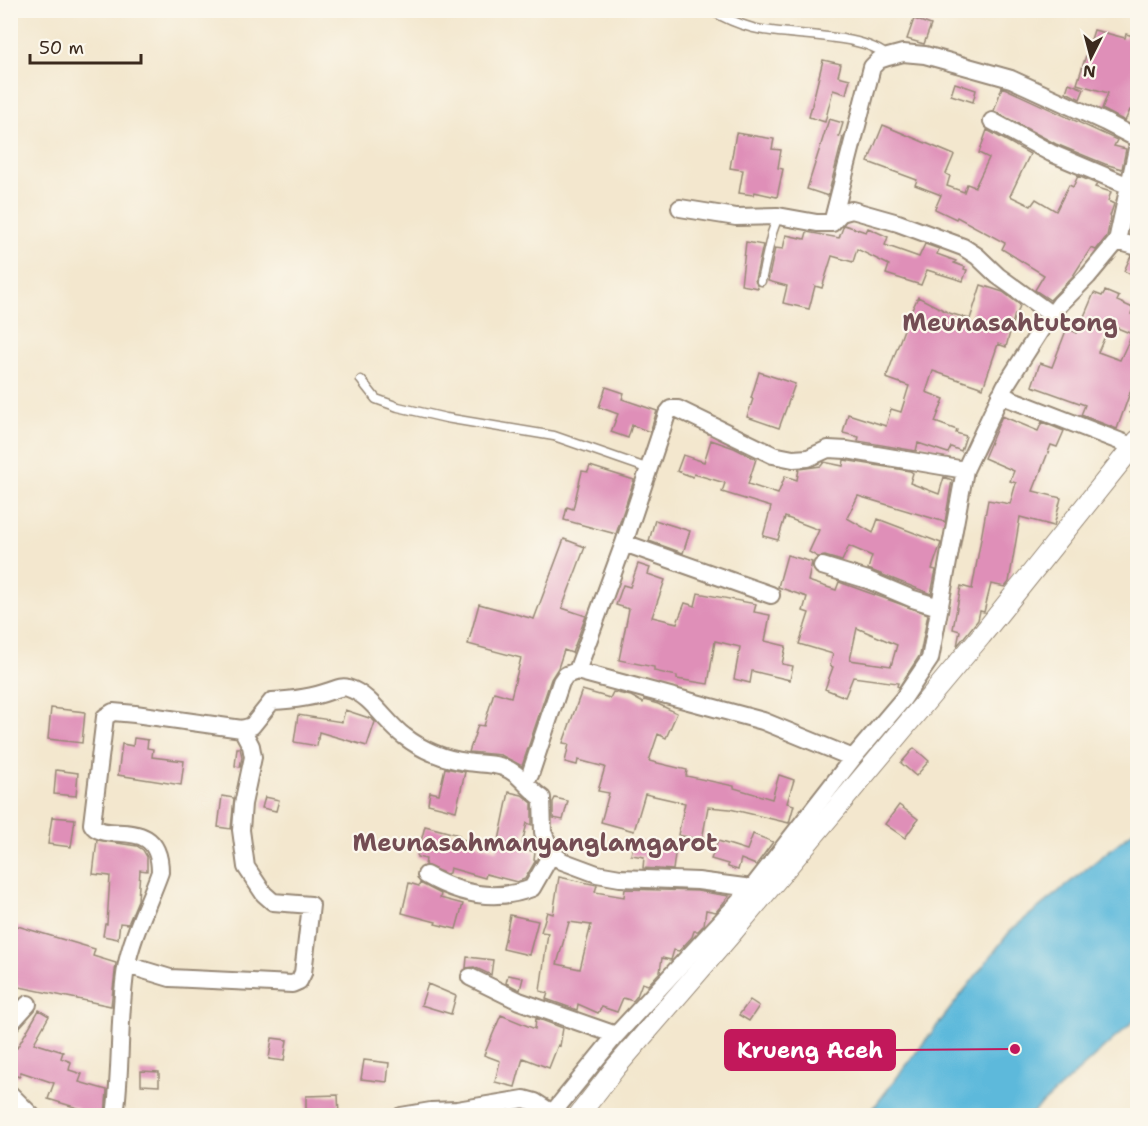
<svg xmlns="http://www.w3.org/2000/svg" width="1148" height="1126" font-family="'Shantell Sans',sans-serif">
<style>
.water{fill:#5db9db;stroke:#4c727c;stroke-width:1.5}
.building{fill:#df8fb8;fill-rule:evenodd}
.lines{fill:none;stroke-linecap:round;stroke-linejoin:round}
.service-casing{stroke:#978876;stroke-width:11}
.minor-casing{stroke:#978876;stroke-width:20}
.tertiary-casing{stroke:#978876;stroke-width:22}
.path{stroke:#978876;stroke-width:3;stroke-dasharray:1.5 4.5;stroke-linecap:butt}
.service{stroke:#fff;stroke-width:8}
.minor{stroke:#fff;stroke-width:16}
.tertiary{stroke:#fff;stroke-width:20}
.labels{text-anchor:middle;stroke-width:4.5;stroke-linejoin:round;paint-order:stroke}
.quarter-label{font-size:24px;font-weight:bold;fill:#744d54;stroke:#fbf7ec}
.leader{fill:none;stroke:#c2185b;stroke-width:2}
.callout-dot{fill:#c2185b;stroke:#fbf7ec;stroke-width:2}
.callout{fill:#c2185b;stroke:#c2185b;stroke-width:2}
.callout-label{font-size:22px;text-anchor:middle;font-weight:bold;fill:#fff}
</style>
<rect width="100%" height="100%" fill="#fbf7ec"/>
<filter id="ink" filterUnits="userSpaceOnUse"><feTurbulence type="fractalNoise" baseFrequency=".0167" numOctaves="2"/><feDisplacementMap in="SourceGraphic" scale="12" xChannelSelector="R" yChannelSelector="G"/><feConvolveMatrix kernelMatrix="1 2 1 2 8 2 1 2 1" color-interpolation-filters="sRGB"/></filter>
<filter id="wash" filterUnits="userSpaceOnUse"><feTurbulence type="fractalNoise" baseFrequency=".008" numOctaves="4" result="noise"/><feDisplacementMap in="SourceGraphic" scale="24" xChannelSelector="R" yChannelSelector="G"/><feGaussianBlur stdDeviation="1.35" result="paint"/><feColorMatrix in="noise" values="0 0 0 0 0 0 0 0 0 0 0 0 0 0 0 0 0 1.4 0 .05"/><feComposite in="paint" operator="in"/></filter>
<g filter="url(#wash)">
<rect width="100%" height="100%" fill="#f3e7ce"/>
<!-- water -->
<path class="water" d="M1137,828v190l-107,97h-162l143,-185z"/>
<g id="blocks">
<!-- building -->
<path class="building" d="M914,19l17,6 -7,19 -17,-5z
M1094,30l31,8 1,-4 11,3v76l-7,-3 -5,11 -23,-12 6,-16 -31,-9z
M823,60l18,4 -3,12 12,3 -4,15 -13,-4 -8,32 -16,-5z
M955,83l21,7 -3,12 -22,-7z
M1069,83l15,6 -4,10 -14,-7z
M1002,87l115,53 -3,6 12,3 -4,20 -17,-5 -49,-20 -62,-33z
M829,119l14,4 -4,13 4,1 -15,59 -21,-7z
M883,125l71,30 -8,19 4,2 -3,10 17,6 3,-8 8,3 14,-29 -10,-5 8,-23 43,24 -20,42 21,10 5,-7 20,12 13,-26 4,2 5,-11 19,8 -2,3 16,5 -3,9 6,3 -4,12 1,1 -4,19 -11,14 -5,-2 -18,28 -23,24 -15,-10 9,-15 -42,-26 3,-6 -48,-26 -1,2 -21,-10 6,-14 -26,-10 2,-5 -49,-18z
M736,133l38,6 -2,10 9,1 -3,18 5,1 -6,28 -23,-5 -1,3 -14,-2 4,-23 -13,-2z
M844,225l22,7 2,-4 20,9 -3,8 34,12 6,-13 14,5 -2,5 19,7 -2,2 11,4 -1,2 3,1 -4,11 -36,-11 -6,15 -35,-11 3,-9 -32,-16 -4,13 -21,-6 -10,32 -7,-2 -6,23 -26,-6 4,-17 -19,-5 7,-33 8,1 3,-14 19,4 2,-7 32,6z
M746,242l17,3 -8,35 3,8 -17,-3z
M1131,256l6,1v21l-13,-7z
M981,285l22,7 17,13 -3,10 -2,-1 -9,33 -8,-3 -15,44 -50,-17 -7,21 18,7 -9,23 22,8 -1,3 10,3 -5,15 -10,-4 -3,6 -30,-10 -2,8 -58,-10 1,-4 -16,-4 5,-19 38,12 5,-17 10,3 8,-26 -23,-8 23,-62 9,-19 31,16 21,6z
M1105,291l14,6 -2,4 16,7 -2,6 6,3v56l-20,56 -36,-14 4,-10 -53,-19 8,-23 12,4 15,-39 10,5 17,-40 8,3zM1110,325l22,9 -12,26 -22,-8z
M759,372l36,12 -16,44 -32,-11 6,-18 -2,-1z
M606,387l18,6 -2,6 35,12 -7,21 -18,-7 -4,13 -17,-6 7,-18 -19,-7z
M1002,416l36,15 4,-9 22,9 -7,16 -6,-2 -18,46 28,7 -7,28 -34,-9 -11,65 -4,5 -14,-3 -7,28 -4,-1 -2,9 -21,26 3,-15 -7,-2 8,-43 11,3 16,-89 22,4 6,-21 -6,-2 4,-10 -30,-13z
M711,440l23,8 22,11 -8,25 30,10 7,-18 12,4 2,-11 22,-3 3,-4 19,4 1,-6 66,11 3,2 -3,10 29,11 5,-17 8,3 -7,42 -87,-26 -11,22 26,15 5,-14 63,24 -9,26 4,1 -5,24 -63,-25 4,-13 -23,-10 -7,15 -17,-5 -7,1 -9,-5 10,-22 -34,-13 -7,23 -15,-4 8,-29 -49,-15 3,-9 -31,-9 -1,3 -16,-6 6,-16 21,7z
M590,466l44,14 -18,54 -52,-14 3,-13 6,2 9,-38 6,1z
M655,520l35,11 -7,22 -34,-12z
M564,539l21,8 -23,61 24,8 -14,37 -8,-3 -6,18 -7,11 -29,87 -21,-11 -32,-3 9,-27 6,1 10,-34 17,5 10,-39 -53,-14 11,-40 55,15z
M787,555l25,7 -4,19 28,9 3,-8 89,32 -8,41 -21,32 -2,-1 1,-3 -45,-6 -8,20 -20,-8 8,-22 -3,-1 3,-12 -34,-10 10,-31 -6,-2 4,-14 -29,-10zM857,628l40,17 -6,21 -41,-6z
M638,564l12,4 -2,6 17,6 -13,37 25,6 8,-20 10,3 3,-13 58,11 -2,8 16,3 -5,26 21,5 -4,18 11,2 -3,14 -38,-9 -2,12 -16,-4 6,-32 -25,-6 -7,43 -31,-5v-3l-23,-5v-4l-35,-7 10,-51 -13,-4 7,-20 7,2z
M582,690l28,8 3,-6 18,4 12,7 1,-3 14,4 19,9 -11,25 -8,-4 -9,27 38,9 -1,6 48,10v2l38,11 7,-24 15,5 -7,23 7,2 -5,18 -59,-14 -22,-2 -6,33 -24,-5 7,-32 -40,-9 -11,37 -33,-9 8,-29 -11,-2 7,-24 -27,-7 -1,5 -12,-3 4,-18 -6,-1z
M51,708l34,4 -3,31 -34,-4z
M345,710l27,9 3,3 -8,24 -48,-14 -2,14 -23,-4 4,-27 44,7z
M134,738l14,2 -1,8 6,1 -1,8 32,4 -3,24 -63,-10 4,-31 11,2z
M237,748h3l2,9 -2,10 -5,-1z
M914,748l15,13 -13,15 -15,-13z
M445,768l20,4 -9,39 -28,-7 2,-12 9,2z
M56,770l22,3 -2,23 -22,-2z
M509,792l13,3 10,8v22l-5,-2 -6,25 14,4 -1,8h2l-11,19 -8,3 -31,-8 -1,4 -35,-10 -1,5 -3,1 -21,-9 1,-6 -9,-2 8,-31 34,9 -1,3 39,12z
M222,796l12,2 -3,31 -13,-2z
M265,797l14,3 -3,11 -14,-3z
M555,798l13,3 -5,19 -10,-2v-16z
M899,805l19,14 -13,19 -20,-14z
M52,817l23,2 -4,28 -23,-3z
M753,834l20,8 -17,23 -15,-6 -3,11 -10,-3v-3l-17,-5 7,-18 29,9z
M97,840l40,6 6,4 4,7v14l-7,-1 -2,30 -10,24 -8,-1 -2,16 -15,-3 2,-12h2l3,-48 -17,-2z
M634,841l42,5 -3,24 -30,-2 1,-11 -13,-2z
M559,877l38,8 -2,7 29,5 1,-8 72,2 32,5 -13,16 -10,-2 -2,15 -6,6h-4l-2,6 -13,14 -5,-1 -3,10 -9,-2 -2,14 -12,13 -6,-2 -5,13 -4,5 -10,-3 -6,14 -15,-5 -4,6 -20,-9 -1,6 -31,-11 2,-6 -8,-2 8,-58 -7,-1 6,-20 6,2zM569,922l22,3 -11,44 -23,-5z
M409,883l10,3 1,-3 21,11 -1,4 23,6 -7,25 -21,-5 1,-2 -34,-9z
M510,915l28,6 -9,34 -26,-6z
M14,925l81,24 -2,7 23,7 -5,43 -101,-21v-50z
M467,957l26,3 -2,15 -17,-8 -8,1z
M508,975l15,3 -3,12 -14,-7z
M428,984l28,12 -5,18 -30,-9z
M750,1000l9,6 -10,15 -10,-6z
M39,1010l10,6 -15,27 29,9 -2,6 10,4 -2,8 13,4 -3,8 28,8 -2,26h-29l2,-8 -30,-9 6,-16 -33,-11 -2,5 -9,-4v-28l7,3z
M501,1015l34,14 1,-11 27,10 -3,18 -2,-1 -9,23 -26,-10 -8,29 -20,-5 5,-21 -16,-6z
M272,1038l15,2 -3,21 -15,-2z
M364,1060l25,3 -2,19 -26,-3z
M141,1071l18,1v14l-18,-1z
M338,1095l1,21h-33v-20z"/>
</g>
</g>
<g filter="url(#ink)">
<use href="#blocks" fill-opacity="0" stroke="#978876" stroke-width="1.5"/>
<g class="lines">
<defs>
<path id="service" d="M711,10c13,8 27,14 42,18 35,9 110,4 135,29
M761,281l11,-48 6,-17
M361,380l15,19 22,8 48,11 108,18 95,33"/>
<path id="minor" d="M992,121l59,32 78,33
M680,208l56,9 42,-1 39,7h15l9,-10 11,-3 46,13 65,24 14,9 21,20 54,39
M832,223l40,-156 7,-7 9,-3 15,-4 22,2 86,24 94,43 33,17
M1117,241l21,6
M1000,395l132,51
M624,543l147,52
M822,566l46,14 45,19 26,8
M853,758l-90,-37 -186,-50 47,-128 43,-129 4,-5h7l95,46 20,4 15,-1 20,-9 19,1 118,20
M530,775l31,-93 5,-7 11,-4
M426,875c33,19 70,27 106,13l20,-35
M127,965l43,13 122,6 7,-3 4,-8 8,-68 -38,-3 -9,-8 -18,-27 -5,-37 2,-26 10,-47 -2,-11 -9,-17
M470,977l49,24 97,34
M10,1024l18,-20
M10,1094l22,22
M115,1116c7,-50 3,-99 11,-148 6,-33 23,-65 34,-96 0,-59 -57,-27 -68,-48l13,-107 8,-5 22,2 107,15 10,-3 20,-25c21,-1 39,-3 58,-10 6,-2 12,-5 18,-3 23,7 37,34 56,48 18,14 40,23 63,26 11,2 25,1 36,5 17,6 24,21 39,31l1,34 9,21 10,8 35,13 23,4 78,3 54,7
M401,1116l30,-5 26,-1 67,-11 11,3 17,11
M550,1116l66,-81 136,-147 101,-130 50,-59 27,-40 35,-189 40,-84 35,-55 20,-27 28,-28 29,-35 21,-97"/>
<path id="tertiary" d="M578,1116l38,-49 116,-134 249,-297 157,-196"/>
</defs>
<!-- service casing -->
<use href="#service" class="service-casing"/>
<!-- minor casing -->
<use href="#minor" class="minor-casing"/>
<!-- tertiary casing -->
<use href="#tertiary" class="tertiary-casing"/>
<!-- path -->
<path class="path" d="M1136,424c-9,-14 -7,-23 2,-36"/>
<!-- service -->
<use href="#service" class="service"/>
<!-- minor -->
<use href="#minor" class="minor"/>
<!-- tertiary -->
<use href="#tertiary" class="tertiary"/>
</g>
</g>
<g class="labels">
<!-- quarter labels -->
<g class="quarter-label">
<text x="1010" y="331">Meunasahtutong</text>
<text x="535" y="851">Meunasahmanyanglamgarot</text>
</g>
</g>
<!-- callouts -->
<path class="leader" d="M1015 1049L895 1050"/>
<circle class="callout-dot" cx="1015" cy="1049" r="6"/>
<rect class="callout" x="725" y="1030" width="170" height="40" rx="6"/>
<g class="callout-label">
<text x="810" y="1058">Krueng Aceh</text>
</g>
<!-- margin -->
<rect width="1148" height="1126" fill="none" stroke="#fbf7ec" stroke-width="36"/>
<!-- north arrow -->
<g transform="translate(1091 57) rotate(186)" stroke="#fbf7ec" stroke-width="4.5" paint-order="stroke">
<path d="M0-4.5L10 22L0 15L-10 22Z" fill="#3b2a1e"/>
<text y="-9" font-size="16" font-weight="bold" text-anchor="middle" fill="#3b2a1e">N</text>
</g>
<!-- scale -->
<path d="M30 54v9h111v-9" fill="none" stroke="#3b2a1e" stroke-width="3"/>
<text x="39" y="54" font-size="18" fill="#3b2a1e" stroke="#fbf7ec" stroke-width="4.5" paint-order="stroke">50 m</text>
</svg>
